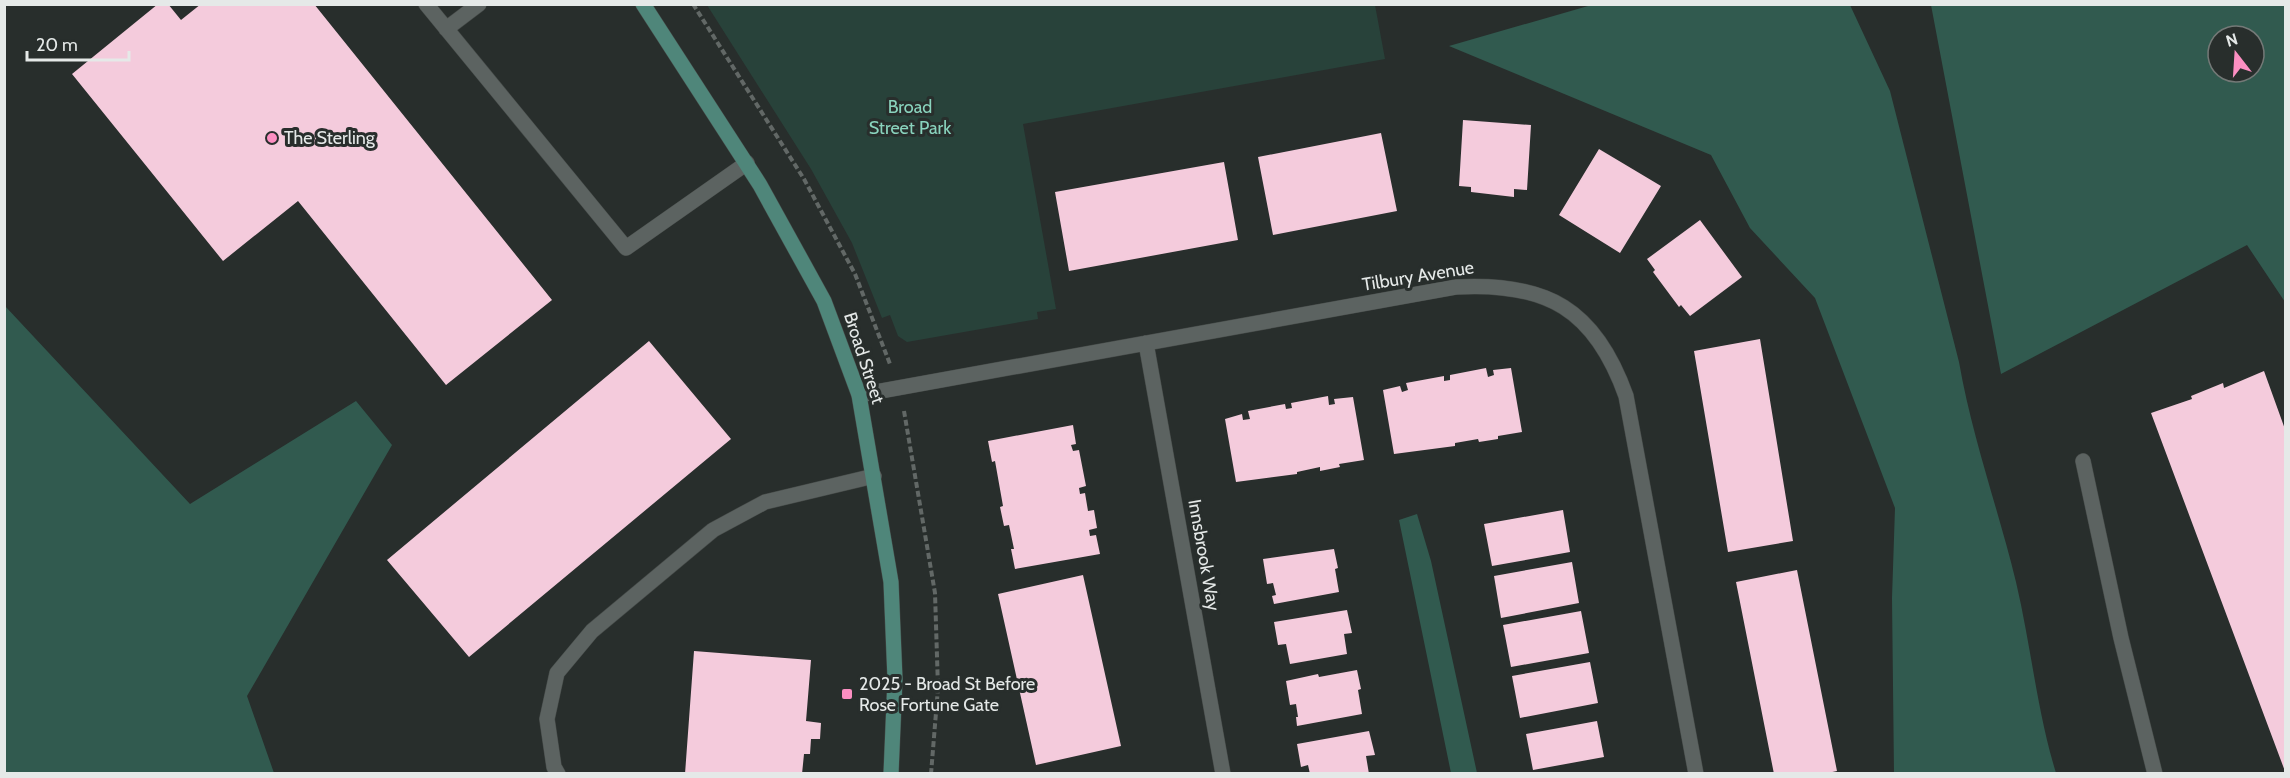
<svg xmlns="http://www.w3.org/2000/svg" width="2290" height="778" font-family="Cabin,sans-serif">
<style>
.green{fill:#28423a}
.forest{fill:#315a4f;fill-rule:evenodd}
.building{fill:#f4cbdc}
.lines{fill:none;stroke-linecap:round;stroke-linejoin:round}
.lane-casing{stroke:#444947;stroke-width:16}
.street-casing{stroke:#444947;stroke-width:16}
.secondary-casing{stroke:#444947;stroke-width:16}
.path{stroke:#626866;stroke-width:4;stroke-dasharray:6 3;stroke-linecap:butt}
.lane{stroke:#5c6361;stroke-width:15}
.street{stroke:#5c6361;stroke-width:15}
.secondary{stroke:#4f867a;stroke-width:15}
.poi-dot{fill:#fc8fc2;stroke:#282e2c;stroke-width:2}
.labels{text-anchor:middle;stroke-width:6;stroke-linejoin:round;paint-order:stroke}
.park-label{font-size:18px;fill:#89d3bd;stroke:#282e2c}
.poi-label{font-size:18px;fill:#e5e9e8;stroke:#282e2c;text-anchor:start}
.street-label{font-size:18px;fill:#e5e9e8;stroke:#282e2c}
</style>
<rect width="100%" height="100%" fill="#282e2c"/>
<!-- green -->
<path class="green" d="M707,5h668l10,54 -362,65 33,185 -19,3 1,7 -131,23 -9,-6 -8,-21 -8,3 -30,-75 -41,-74z"/>
<!-- forest -->
<path class="forest" d="M1595,4l255,1 40,86 69,271c13,75 39,146 57,220 15,64 21,129 40,191h-162l-2,-175 3,-90 -80,-210 -65,-70 -39,-73 -262,-109z
M1931,5h354v297l-38,-57 -246,129zM2218,36h36v36h-36z
M5,306l185,198 166,-103 36,44 -145,251 27,77h-269z
M1417,514l14,47 46,212h-26l-52,-253z"/>
<!-- building -->
<path class="building" d="M158,4h10l13,16 20,-16h113l238,296 -106,85 -148,-184 -75,60 -151,-187z
M1463,120l68,5 -4,65 -13,-1v8l-43,-5v-5l-12,-1z
M1381,133l16,78 -124,24 -15,-78z
M1599,149l62,37 -41,67 -61,-38z
M1224,162l14,78 -169,31 -14,-79z
M1700,220l42,57 -52,39 -9,-11 -2,2 -26,-35 2,-2 -8,-11z
M1760,339l33,202 -65,11 -34,-201z
M649,341l82,98 -262,218 -82,-97z
M1486,368l2,9 6,-2 -1,-5 18,-2 11,64 -24,4v3l-19,3 -1,-3 -23,4v3l-61,8 -11,-64 17,-4 2,6 6,-2 -2,-7 38,-7v5l6,-1v-5z
M2264,371l22,61v342l-135,-361 41,-14 -1,-3 32,-13 1,5z
M1328,396l1,9 6,-1 -1,-5 19,-2 11,63 -25,4 1,3 -20,4v-4l-23,5v2l-61,8 -11,-63 17,-5 1,6 7,-1 -2,-8 37,-7 1,5 6,-1 -1,-5z
M1073,425l3,19 -5,1 2,6 6,-1 7,36 -7,2 1,6 5,-1 3,18 6,-1 3,18 -8,2 1,6 6,-1 4,19 -85,15 -4,-20h3l-5,-24 -5,1 -4,-19 3,-1 -8,-45 -3,1 -4,-21z
M1563,510l7,42 -78,14 -8,-42z
M1334,549l4,19 -3,1 4,23 -65,12 -2,-8 4,-1 -3,-12 -6,1 -4,-25z
M1572,562l7,41 -78,15 -7,-42z
M1797,570l40,201 -14,3h-49l-38,-192z
M1083,575l38,171 -85,19 -38,-171z
M1347,610l5,23 -8,1 3,20 -57,10 -4,-20 -8,1 -4,-23z
M1581,611l8,42 -78,14 -8,-42z
M694,651l117,9 -5,61 15,2 -1,16h-9l-1,15h-6l-2,20h-117z
M1590,662l8,41 -78,15 -8,-42z
M1357,670l4,19 -3,1 4,24 -65,12 -1,-9h2l-2,-13 -6,1 -4,-24 32,-7 1,3z
M1597,721l7,36 -71,13 -7,-36z
M1369,731l6,24 -9,1 3,18h-59l-2,-9 -7,2 -4,-23z"/>
<g class="lines">
<defs>
<path id="lane" d="M426,4l200,244 121,-85
M446,29l33,-25
M2083,461l38,177 34,136
M558,774l-4,-7 -7,-48 10,-46 35,-42 121,-101 52,-28 109,-26"/>
<path id="street" d="M1146,343l77,431
M859,395l597,-108c91,-5 139,22 170,109l70,378"/>
<path id="secondary" d="M643,4l117,181 64,116 35,94 32,187 4,97 -4,95"/>
</defs>
<!-- lane casing -->
<use href="#lane" class="lane-casing"/>
<!-- street casing -->
<use href="#street" class="street-casing"/>
<!-- secondary casing -->
<use href="#secondary" class="secondary-casing"/>
<!-- path -->
<path class="path" d="M693,4l111,175 51,95 35,90
M904,411l31,182 3,95 -7,86"/>
<!-- lane -->
<use href="#lane" class="lane"/>
<!-- street -->
<use href="#street" class="street"/>
<!-- secondary -->
<use href="#secondary" class="secondary"/>
</g>
<!-- markers -->
<g class="poi-dot">
<circle cx="272" cy="138" r="6"/>
<rect x="841" y="688" width="12" height="12" rx="3"/>
</g>
<g class="labels">
<!-- park labels -->
<g class="park-label">
<text x="910" y="113">Broad<tspan x="910" dy="21">Street Park</tspan></text>
</g>
<!-- poi labels -->
<g class="poi-label">
<text x="284" y="144">The Sterling</text>
<text x="859" y="690">2025 - Broad St Before<tspan x="859" dy="21">Rose Fortune Gate</tspan></text>
</g>
<!-- street labels -->
<g class="street-label">
<text transform="translate(1418 276) rotate(-9)" y="6">Tilbury Avenue</text>
<text transform="translate(864 358) rotate(72)" y="6">Broad Street</text>
<text transform="translate(1204 555) rotate(80)" y="6">Innsbrook Way</text>
</g>
</g>
<!-- border -->
<rect width="2290" height="778" fill="none" stroke="#e5e9e8" stroke-width="12"/>
<!-- north arrow -->
<g transform="translate(2236 54) rotate(343)"><circle r="28" fill="#282e2c" stroke="#747977" stroke-width="1.5"/>
<path d="M0-4.5L10 22L0 15L-10 22Z" fill="#fc8fc2"/>
<text y="-9" font-size="16" font-weight="bold" text-anchor="middle" fill="#e5e9e8">N</text>
</g>
<!-- scale -->
<path d="M27 51v9h102v-9" fill="none" stroke="#e5e9e8" stroke-width="3"/>
<text x="36" y="51" font-size="18" fill="#e5e9e8" stroke="#282e2c" stroke-width="4.5" paint-order="stroke">20 m</text>
</svg>
